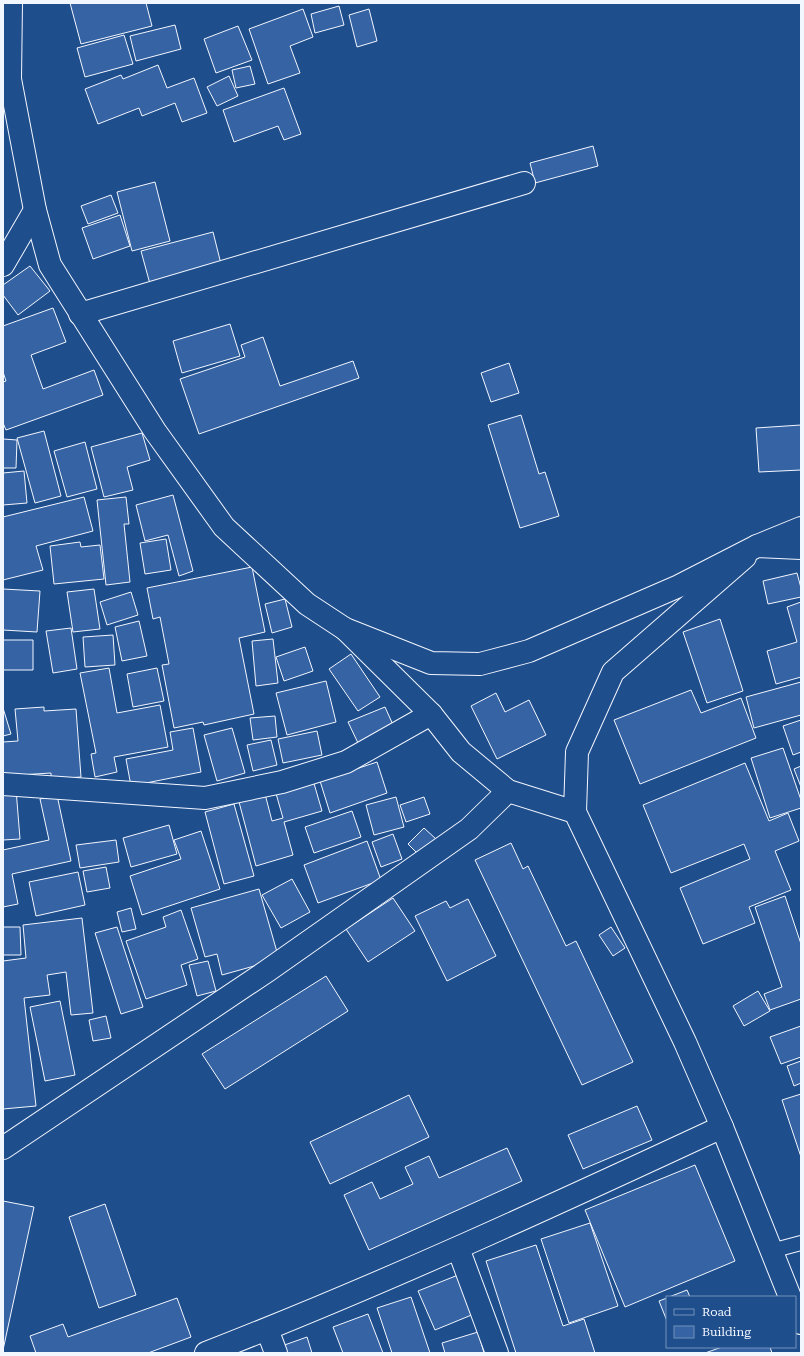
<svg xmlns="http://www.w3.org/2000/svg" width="804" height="1356" font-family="'Roboto Serif',serif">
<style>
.building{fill:#3563a3;stroke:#f2f6ff}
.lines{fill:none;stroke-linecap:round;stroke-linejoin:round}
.service-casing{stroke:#f2f6ff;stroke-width:16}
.minor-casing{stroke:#f2f6ff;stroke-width:24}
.tertiary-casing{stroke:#f2f6ff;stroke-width:24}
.secondary-casing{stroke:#f2f6ff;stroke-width:24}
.service{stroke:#1f4e8c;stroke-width:14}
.minor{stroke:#1f4e8c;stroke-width:22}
.tertiary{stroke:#1f4e8c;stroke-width:22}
.secondary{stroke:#1f4e8c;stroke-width:22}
</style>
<rect width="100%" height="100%" fill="#1f4e8c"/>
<!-- building -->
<path class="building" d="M70,3h76l6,23 -71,18z
M339,6l5,19 -29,8 -4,-19z
M303,9l10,28 -23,9 10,27 -32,11 -19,-55z
M369,9l8,32 -20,6 -8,-32z
M175,25l6,24 -45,12 -6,-25z
M238,26l14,34 -36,13 -12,-34z
M124,35l9,29 -48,13 -8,-29z
M158,65l9,23 27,-10 13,35 -25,9 -7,-19 -33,13 -3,-8 -41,16 -13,-35 36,-14 2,4z
M250,66l5,18 -19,4 -4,-18z
M229,76l9,20 -21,10 -10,-19z
M284,88l17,46 -17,6 -6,-14 -44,16 -11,-32z
M593,146l5,20 -63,17 -5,-20z
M155,182l15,59 -38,10 -15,-59z
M111,195l7,18 -30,11 -7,-18z
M120,215l10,31 -37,13 -11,-31z
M213,232l8,32 -71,20 -9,-33z
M30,266l20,25 -32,24 -15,-20v-10z
M53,308l13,34 -35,13 12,34 51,-19 9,25 -97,35 -3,-7v-41l3,-1 -3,-9v-46z
M230,324l10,32 -58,17 -9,-32z
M263,337l17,49 73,-25 6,17 -160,56 -19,-55 65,-22 -4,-12z
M509,363l10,30 -28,9 -10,-29z
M521,415l18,59 6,-2 14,44 -39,12 -32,-103z
M801,425v45l-42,2 -3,-44z
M44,431l17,65 -26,7 -18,-65z
M142,433l8,27 -23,7 6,23 -29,7 -13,-50z
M3,439l14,1 -1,28h-13z
M85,442l12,47 -30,8 -13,-46z
M24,471l3,32 -24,2v-32z
M173,495l20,76 -14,5 -11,-41 -23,6 -9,-36z
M84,497l9,34 -57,15 7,24 -40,10v-63z
M126,497l3,27h-5l6,58 -24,3 -9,-85z
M166,539l5,31 -26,4 -5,-31z
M80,542l1,5 19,-2 4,34 -50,5 -4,-38z
M252,567l13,65 -26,6 15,76 -50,11 -1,-3 -29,6 -12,-63 7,-1 -9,-47 -7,2 -6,-31z
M797,573l4,15v9l-33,7 -5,-23z
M3,589l37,2 -3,41 -34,-2z
M94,589l6,40 -27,3 -6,-40z
M131,592l7,23 -31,10 -7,-23z
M285,599l7,28 -20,6 -7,-29z
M801,602v75l-25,7 -9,-33 30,-9 -10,-35z
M720,619l23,72 -36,12 -24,-71z
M139,621l8,35 -25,5 -7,-34z
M71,628l6,41 -24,4 -7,-42z
M113,635l2,30 -30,2 -2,-30z
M273,639l5,44 -22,3 -4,-45z
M3,640h30v30h-30z
M305,647l8,24 -29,10 -8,-24z
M351,654l29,43 -22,14 -29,-42z
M109,668l8,45 43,-8 8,42 -54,10 3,15 -22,5 -4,-23 5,-1 -16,-80z
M157,668l7,33 -31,6 -6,-33z
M326,681l10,41 -49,13 -11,-42z
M801,682v33l-47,13 -8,-31z
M691,690l10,23 40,-15 15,40 -116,46 -26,-64z
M496,693l9,19 24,-12 17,35 -49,24 -26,-53z
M44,707v4l32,-2 5,68 -30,2v-6l-48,3v-34l15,-1 -3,-32z
M385,707l9,20 -36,16 -10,-21z
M3,708l8,26 -8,2z
M275,716l2,21 -24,3 -3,-22z
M801,720v32l-8,3 -10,-29z
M193,728l8,44 -70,14 -5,-27 47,-9 -3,-18z
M232,728l13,45 -28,8 -13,-46z
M317,731l5,24 -39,8 -5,-24z
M271,740l6,25 -24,6 -6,-26z
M783,748l18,52v8l-31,10 -19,-60z
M377,762l10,31 -57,20 -10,-32z
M745,763l24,58 19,-8 11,28 -24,10 16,39 -42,17 6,16 -52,21 -23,-56 70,-29 -6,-15 -73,29 -28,-68z
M801,766v21l-7,-18z
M313,780l9,31 -38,11 9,33 -37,11 -17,-64 26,-8 7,27 11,-3 -8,-28z
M16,789l4,50 -17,1v-50z
M57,795l14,66 -59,13 6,30 -15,3v-57l46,-10 -9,-41z
M396,797l8,30 -30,8 -8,-30z
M424,797l6,17 -24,8 -6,-17z
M234,804l20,72 -30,8 -19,-72z
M352,811l9,26 -47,16 -9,-26z
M169,825l8,29 -46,13 -8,-29z
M424,828l12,11 -16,17 -12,-12z
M201,831l19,58 -78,26 -12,-39 51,-17 -7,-19z
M393,834l9,25 -21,8 -9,-25z
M116,840l3,22 -39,6 -4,-23z
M367,841l14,39 -63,23 -14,-38z
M511,843l12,26 5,-3 38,80 10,-5 57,121 -51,23 -107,-225z
M106,867l4,21 -23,4 -4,-21z
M78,872l7,33 -49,11 -7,-34z
M292,879l18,33 -29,16 -19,-33z
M259,889l20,70 -57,16 -5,-21 -12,3 -14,-49z
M785,896l16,48v55l-31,11 -6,-16 18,-7 -27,-80z
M393,898l22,33 -47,31 -22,-33z
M468,899l28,57 -49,25 -32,-65 31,-15 4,7z
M131,908l5,21 -14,3 -5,-20z
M181,910l17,49 -17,6 6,20 -41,14 -20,-58 40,-14 -3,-10z
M82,918l11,95 -22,2 -5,-43 -19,3 3,20 -26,3 12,108 -33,3v-148l23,-3 -3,-33z
M3,927h17l1,28h-18z
M117,927l26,80 -22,7 -26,-81z
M611,927l14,21 -12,8 -14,-21z
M208,961l8,30 -19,5 -8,-31z
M326,976l22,35 -123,78 -23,-35z
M758,991l12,20 -26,15 -11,-20z
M60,1001l15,74 -30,6 -15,-74z
M106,1016l5,22 -18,3 -4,-21z
M801,1026v31l-20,7 -11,-27z
M801,1061v22l-7,3 -7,-20z
M801,1094v63l-19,-57z
M409,1095l20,42 -99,47 -20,-42z
M637,1106l15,34 -69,29 -15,-34z
M507,1148l15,33 -153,69 -25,-55 28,-13 8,17 33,-15 -8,-17 24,-11 10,22z
M695,1165l40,96 -110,46 -40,-97z
M3,1201l31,6 -31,143z
M105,1204l31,91 -37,13 -30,-91z
M590,1223l28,83 -49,17 -28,-84z
M536,1245l27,81 21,-7 11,34h-79l-30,-92z
M458,1275l16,39 -39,16 -17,-39z
M687,1290l3,7h-21z
M411,1297l19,56h-38l-15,-45z
M177,1298l14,39 -43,16h-112l-6,-17 33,-12 5,13z
M667,1298v23l-8,-20z
M368,1314l15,39h-40l-10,-26z
M478,1332l6,21h-39l-3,-10z
M307,1337l5,16h-31l-2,-6z
M722,1347h48l2,6h-67z"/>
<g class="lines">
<defs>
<path id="service" d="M771,1251l30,-8"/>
<path id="minor" d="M3,265l32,-55
M80,314l444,-131
M757,546l44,-18
M3,784l202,14 77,-16 64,-20 85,-48
M3,1148l264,-177 202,-142 39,-38
M458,1248l39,105
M267,1329l9,24
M206,1353c175,-68 346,-147 516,-226"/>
<path id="tertiary" d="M345,629l86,85 30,38 47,39 67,21 110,230 37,85 68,170
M575,812l2,-60 36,-80 132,-115
M795,1309l6,14"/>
<path id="secondary" d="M11,3l-1,76 25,131 15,55 105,166 69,96 83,77 38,25 86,34 49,1 49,-13 150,-65 78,-40 44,2"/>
</defs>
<!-- service casing -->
<use href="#service" class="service-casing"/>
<!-- minor casing -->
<use href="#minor" class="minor-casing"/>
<!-- tertiary casing -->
<use href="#tertiary" class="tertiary-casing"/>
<!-- secondary casing -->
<use href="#secondary" class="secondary-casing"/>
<!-- service -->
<use href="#service" class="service"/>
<!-- minor -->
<use href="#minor" class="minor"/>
<!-- tertiary -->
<use href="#tertiary" class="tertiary"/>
<!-- secondary -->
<use href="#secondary" class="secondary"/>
</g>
<!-- border -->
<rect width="804" height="1356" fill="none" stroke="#f2f6ff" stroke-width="8"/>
<!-- legend -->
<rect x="666" y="1296" width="130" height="52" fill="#1f4e8c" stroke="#7391ba"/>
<rect x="674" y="1309" width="20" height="6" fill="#1f4e8c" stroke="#7391ba"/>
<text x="702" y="1316" font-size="12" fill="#f2f6ff">Road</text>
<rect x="674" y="1326" width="20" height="12" fill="#3563a3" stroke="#7391ba"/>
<text x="702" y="1336" font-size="12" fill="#f2f6ff">Building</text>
</svg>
